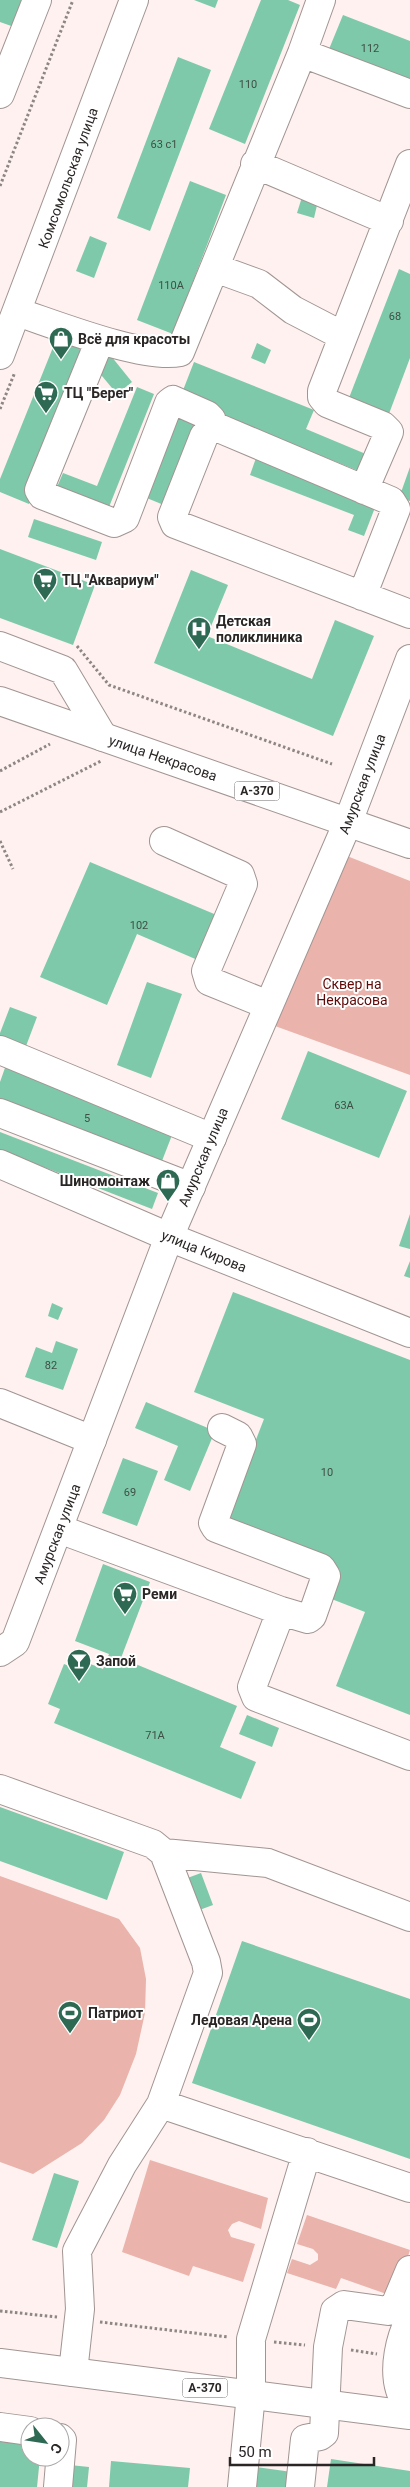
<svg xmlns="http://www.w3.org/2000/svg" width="410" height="2487" font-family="Roboto,sans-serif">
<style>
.green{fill:#eab3ab}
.building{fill:#7ec9aa}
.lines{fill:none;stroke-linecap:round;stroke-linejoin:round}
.minor-casing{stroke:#a19593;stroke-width:30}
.major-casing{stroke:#a19593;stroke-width:30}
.highway-casing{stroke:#a19593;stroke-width:30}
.path{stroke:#8e8684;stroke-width:3;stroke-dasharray:2.5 2.5;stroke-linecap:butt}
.minor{stroke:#fff;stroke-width:28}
.major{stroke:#fff;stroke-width:28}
.highway{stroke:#fff;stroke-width:28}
.labels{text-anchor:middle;stroke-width:4;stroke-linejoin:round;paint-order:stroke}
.number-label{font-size:11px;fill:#3f4f46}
.shield{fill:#fff;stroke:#6a6766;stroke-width:1}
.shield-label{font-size:12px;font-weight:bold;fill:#2a2625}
.street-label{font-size:14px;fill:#2a2625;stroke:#fff}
.poi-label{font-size:14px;font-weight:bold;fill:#2a2625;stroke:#fff;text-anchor:start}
.park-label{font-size:14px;fill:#5e0a08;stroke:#fff}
</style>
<rect width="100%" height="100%" fill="#fef1ef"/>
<!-- green -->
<path class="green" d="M347,856l63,25v194l-135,-49z
M0,1876l119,43 21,29 6,31 -1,34 -9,41 -16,41 -16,25 -22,23 -49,31 -33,-12z
M150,2160l118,38 -7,31 -22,-8 -7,3 -4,6 3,7 24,7 -12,38 -50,-16 -4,10 -67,-24z
M307,2215l103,35 -15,47 -54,-19 -5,11 -49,-16 5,-14 18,6 8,-5v-6l-5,-5 -16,-5z"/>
<!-- building -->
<path class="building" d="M0,0h27l-10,28 -17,-6z
M194,0h24l-3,8z
M261,0h27l12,5 -55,139 -36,-15z
M343,15l67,26v46l-83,-33z
M178,57l33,13 -61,161 -33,-13z
M190,181l36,14 -53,139 -36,-14z
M302,197l16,4 -4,17 -17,-5z
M90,236l17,7 -13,35 -18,-7z
M399,269l11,5v84l-23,61 -40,-16z
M58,335l34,14 -63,155 -29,-12v-13z
M257,343l14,7 -6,14 -14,-6z
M107,351l25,31 -15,12 -25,-30z
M194,362l120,48 -8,19 67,28 -7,17 -186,-76z
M137,387l17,7 -45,113 -52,-20 6,-14 34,13z
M176,411l29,12 -34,85 -29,-12z
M256,458l120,47 -12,31 -16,-6 6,-15 -104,-40z
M410,467v34l-11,-3z
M34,519l68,23 -6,18 -68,-23z
M0,549l95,36 -22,60 -73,-27z
M191,570l37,15 -21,51 105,43 23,-59 39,16 -41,100 -179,-73z
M90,862l129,54 -19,45 -63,-27 -30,71 -67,-28z
M147,982l35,12 -31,84 -34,-13z
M10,1007l27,10 -14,37 -23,-8v-13z
M308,1051l99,40 -28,67 -98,-39z
M6,1065l168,65 -14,36 -160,-61v-23z
M0,1132l158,61 -6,16 -152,-59z
M410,1214v35l-11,-3z
M410,1261v17l-6,-2z
M233,1292l177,68v355l-74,-29 29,-74 -36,-14 11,-28 -117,-45 41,-106 -70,-27z
M52,1303l11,5 -5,12 -10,-4z
M56,1341l22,8 -15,41 -38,-13 11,-30 16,6z
M146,1402l69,29 -25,60 -26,-11 14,-34 -43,-18z
M123,1458l35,13 -21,55 -35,-13z
M103,1564l47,18 -29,76 116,48 -17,41 36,15 -15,37 -187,-76 6,-14 -12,-5 16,-40 10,4 4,-9 25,10 6,-15 -34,-13z
M247,1715l32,13 -7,19 -33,-13z
M0,1807l124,45 -17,48 -107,-39z
M201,1873l12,32 -19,7 -12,-32z
M242,1941l168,58v160l-218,-76z
M54,2173l25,8 -22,67 -25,-8z
M0,2442l30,2v13h10l-3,30h-37z
M331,2459l79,12v16h-83z
M111,2461l79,7 -2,19h-79z
M70,2465l19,2 -2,20h-20z
M256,2467l36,5 -2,15h-37z"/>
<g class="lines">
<defs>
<path id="minor" d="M302,53l108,41
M0,94l37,-94
M255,164l134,57
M215,268l44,16 34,26 50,26
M17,312c37,12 127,48 163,40l122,-299 19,-53
M100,340l-61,150 3,5 72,28 11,-5 44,-115 4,-3 34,15 4,4 -2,5 182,77 5,8 -34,87
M204,436l-32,81 3,7 235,90
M364,490l25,-58 -6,-6 -56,-23 -5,-6v-6l88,-227
M0,646l63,24 40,67
M348,822l62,-163
M164,841l76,34 3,9 -37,87 3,10 59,24
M0,1050l212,88
M0,1113l191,74
M0,1164l169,73 241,96
M0,1403l92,37
M59,1529l222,82 27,8 4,-3 14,-40 -5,-8 -105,-40 -3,-5 29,-79 -4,-8 -16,-8
M281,1611l-29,76 4,10 154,59
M0,1789l153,55 11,9 42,109 2,11 -47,131 249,84
M164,1853l104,10 142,54
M410,2319c-10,19 -17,49 -10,71 2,7 7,14 10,21
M73,2372l7,-63 -3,-58 45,-86 39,-61
M0,2427l30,4
M58,2487l4,-47 -2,-2
M242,2487l9,-93v-55l56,-187
M300,2487l5,-48 15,-3 4,-3 4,-86 7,-36 9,-6 44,6 6,-3 16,-38"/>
<path id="major" d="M0,355l134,-355
M0,701l410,143
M0,1652l15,-10 154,-405 179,-415"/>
<path id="highway" d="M0,2363l410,52"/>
</defs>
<!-- minor casing -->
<use href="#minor" class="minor-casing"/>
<!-- major casing -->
<use href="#major" class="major-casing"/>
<!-- highway casing -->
<use href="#highway" class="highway-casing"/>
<!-- path -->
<path class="path" d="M0,186l73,-186
M0,409l15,-37
M77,646l32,39 223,79
M0,771l50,-27
M0,812l101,-51
M0,841l13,28
M0,2311l57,6
M100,2322l128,15
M274,2342l31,3
M351,2350l26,4"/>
<!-- minor -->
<use href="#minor" class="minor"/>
<!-- major -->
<use href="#major" class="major"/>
<!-- highway -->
<use href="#highway" class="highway"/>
</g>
<!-- icons -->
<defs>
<symbol id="shop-pin" viewBox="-11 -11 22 30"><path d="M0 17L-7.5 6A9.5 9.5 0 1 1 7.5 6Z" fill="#2e6953" stroke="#fff"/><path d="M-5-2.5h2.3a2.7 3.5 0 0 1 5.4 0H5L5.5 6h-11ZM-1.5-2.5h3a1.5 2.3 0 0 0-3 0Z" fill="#fff"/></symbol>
<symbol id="supermarket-pin" viewBox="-11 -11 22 30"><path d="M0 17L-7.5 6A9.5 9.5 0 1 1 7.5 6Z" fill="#2e6953" stroke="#fff"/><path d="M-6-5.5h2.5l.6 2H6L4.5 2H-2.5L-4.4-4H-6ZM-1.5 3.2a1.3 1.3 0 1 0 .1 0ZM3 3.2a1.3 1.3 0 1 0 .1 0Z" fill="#fff"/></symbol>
<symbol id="hospital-pin" viewBox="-11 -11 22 30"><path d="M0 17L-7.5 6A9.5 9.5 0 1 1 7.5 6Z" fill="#2e6953" stroke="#fff"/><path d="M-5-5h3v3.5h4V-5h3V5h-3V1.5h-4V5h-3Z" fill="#fff"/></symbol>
<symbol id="bar-pin" viewBox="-11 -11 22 30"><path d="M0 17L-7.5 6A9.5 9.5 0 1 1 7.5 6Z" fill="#2e6953" stroke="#fff"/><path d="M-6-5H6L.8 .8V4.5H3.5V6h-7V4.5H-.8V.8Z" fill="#fff"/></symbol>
<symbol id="stadium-pin" viewBox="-11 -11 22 30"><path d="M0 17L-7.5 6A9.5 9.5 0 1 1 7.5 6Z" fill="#2e6953" stroke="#fff"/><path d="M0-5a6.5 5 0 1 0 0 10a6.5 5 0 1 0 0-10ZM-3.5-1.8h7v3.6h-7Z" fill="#fff"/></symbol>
</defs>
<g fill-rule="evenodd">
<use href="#shop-pin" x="47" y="325" width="28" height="38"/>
<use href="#supermarket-pin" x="32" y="379" width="28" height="38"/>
<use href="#supermarket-pin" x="31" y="566" width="28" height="38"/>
<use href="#hospital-pin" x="185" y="615" width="28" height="38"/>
<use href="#shop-pin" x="154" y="1167" width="28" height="38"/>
<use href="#supermarket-pin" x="111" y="1580" width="28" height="38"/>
<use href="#bar-pin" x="65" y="1647" width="28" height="38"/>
<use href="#stadium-pin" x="56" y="1999" width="28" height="38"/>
<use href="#stadium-pin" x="295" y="2006" width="28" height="38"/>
</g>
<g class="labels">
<!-- number labels -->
<g class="number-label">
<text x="370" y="52">112</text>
<text x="248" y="88">110</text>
<text x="164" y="148">63 с1</text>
<text x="171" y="289">110А</text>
<text x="395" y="320">68</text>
<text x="139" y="929">102</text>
<text x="344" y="1109">63А</text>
<text x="87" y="1122">5</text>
<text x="51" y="1369">82</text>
<text x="327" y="1476">10</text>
<text x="130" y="1496">69</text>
<text x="155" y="1739">71А</text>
</g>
<!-- shield labels -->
<g class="shield">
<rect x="234.5" y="781.5" width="45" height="19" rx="4"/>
<rect x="182.5" y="2378.5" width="45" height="19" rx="4"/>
</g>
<g class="shield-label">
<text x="257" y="795">А-370</text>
<text x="205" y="2392">А-370</text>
</g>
<!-- street labels -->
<g class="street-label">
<text transform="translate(68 178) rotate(-70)" y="5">Комсомольская улица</text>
<text transform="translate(163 758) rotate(19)" y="5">улица Некрасова</text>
<text transform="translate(362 784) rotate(-69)" y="5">Амурская улица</text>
<text transform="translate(203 1157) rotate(-67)" y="5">Амурская улица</text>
<text transform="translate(204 1251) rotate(22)" y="5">улица Кирова</text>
<text transform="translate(57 1534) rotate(-69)" y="5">Амурская улица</text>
</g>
<!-- poi labels -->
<g class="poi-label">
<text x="78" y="344">Всё для красоты</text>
<text x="64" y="398">ТЦ "Берег"</text>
<text x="62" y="585">ТЦ "Аквариум"</text>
<text x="216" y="626">Детская<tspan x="216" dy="16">поликлиника</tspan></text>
<text x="150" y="1186" text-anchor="end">Шиномонтаж</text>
<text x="142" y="1599">Реми</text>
<text x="96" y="1666">Запой</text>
<text x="88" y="2018">Патриот</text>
<text x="292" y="2025" text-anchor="end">Ледовая Арена</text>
</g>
<!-- park labels -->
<g class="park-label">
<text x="352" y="989">Сквер на<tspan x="352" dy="16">Некрасова</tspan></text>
</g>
</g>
<!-- north arrow -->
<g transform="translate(45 2442) rotate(120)"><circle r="24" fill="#ffffff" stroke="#aaa8a8"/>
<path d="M0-4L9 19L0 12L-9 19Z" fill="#2e6953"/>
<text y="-8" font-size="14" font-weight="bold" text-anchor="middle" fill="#2a2625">С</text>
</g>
<!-- scale -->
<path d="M230 2457v8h144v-8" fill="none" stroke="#2a2625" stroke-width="2.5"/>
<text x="238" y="2457" font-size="15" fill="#2a2625" stroke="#ffffff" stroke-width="4" paint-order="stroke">50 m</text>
</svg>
